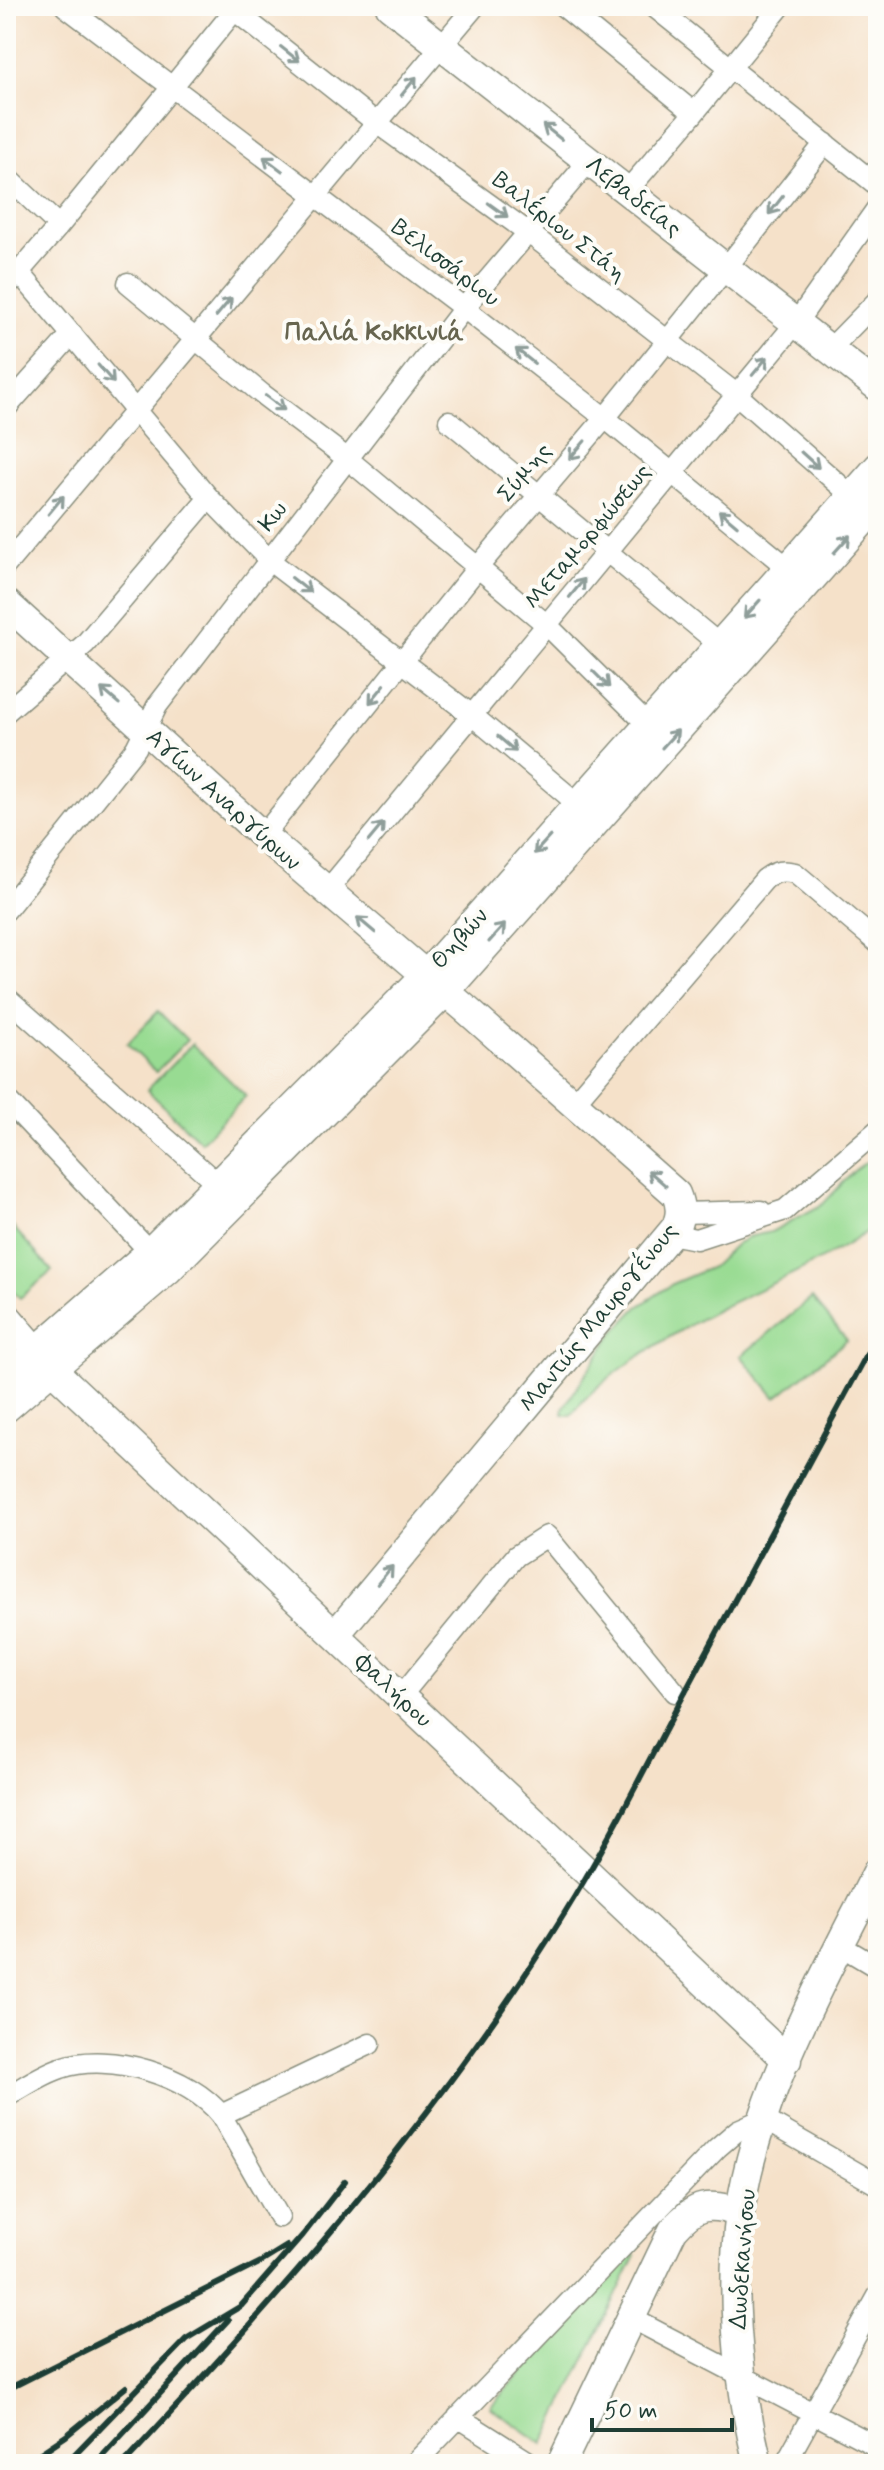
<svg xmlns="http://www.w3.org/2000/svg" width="884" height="2470" font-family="Mynerve,sans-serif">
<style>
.green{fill:#98db92;stroke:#5c8c63;stroke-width:2}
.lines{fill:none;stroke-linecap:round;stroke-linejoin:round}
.street-casing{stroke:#8a8f7e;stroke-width:23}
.secondary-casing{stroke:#8a8f7e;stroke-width:31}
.street{stroke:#fff;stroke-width:20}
.secondary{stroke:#fff;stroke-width:28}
.rail{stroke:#1f3d34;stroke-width:6}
.oneway{stroke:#8f9e9a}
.labels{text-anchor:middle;stroke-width:8;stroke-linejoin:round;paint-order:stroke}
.street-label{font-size:24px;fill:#1f3d34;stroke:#fdfcf7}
.neighbourhood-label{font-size:26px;font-weight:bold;fill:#67654f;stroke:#fdfcf7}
</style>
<rect width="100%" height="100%" fill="#fdfcf7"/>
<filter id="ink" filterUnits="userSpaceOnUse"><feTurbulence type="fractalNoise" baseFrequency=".0125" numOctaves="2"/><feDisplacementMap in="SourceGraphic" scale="16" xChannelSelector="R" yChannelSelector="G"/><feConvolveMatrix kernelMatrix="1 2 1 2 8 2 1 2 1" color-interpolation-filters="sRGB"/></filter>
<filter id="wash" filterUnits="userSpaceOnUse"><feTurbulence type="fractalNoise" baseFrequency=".006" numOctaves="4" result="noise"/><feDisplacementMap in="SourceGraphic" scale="32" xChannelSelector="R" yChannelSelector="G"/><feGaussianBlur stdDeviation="1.8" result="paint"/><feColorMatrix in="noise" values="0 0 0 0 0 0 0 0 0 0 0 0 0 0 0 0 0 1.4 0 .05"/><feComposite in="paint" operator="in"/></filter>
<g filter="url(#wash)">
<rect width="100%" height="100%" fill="#f5e1c9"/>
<!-- green -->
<path class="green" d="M158,1011l29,29 -31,32 -29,-28z
M192,1044l54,52 -45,46 -54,-52z
M878,1154v70c-48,35 -104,58 -157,84 -27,14 -54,30 -80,47 -26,18 -50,34 -70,60h-8l1,-8 50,-75 24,-25 36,-24 38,-16 25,-24 15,-7 19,-4 52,-28 32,-34z
M6,1219l46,52 -32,27 -14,-14z
M812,1298l35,42 -71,58 -35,-42z
M631,2252l5,3 -93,189 -53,-37z"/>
</g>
<g filter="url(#ink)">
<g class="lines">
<defs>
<path id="street" d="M65,6l399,302 141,110 183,150
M229,6l149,118 151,109 207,161 116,102
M563,6l131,107
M653,6l225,180
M6,176l53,50
M627,191l67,-78 87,-107
M19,272l190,226 61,63 203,155 105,88
M128,283l134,111 87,66 198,165 100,99
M6,287l53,-61 179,-220
M830,349l48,-49
M6,408l66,-74
M449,421l271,224
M6,565l469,-559
M6,712l79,-68 124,-146
M263,836l215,-269 127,-149 121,-150 99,-125
M326,892l470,-569 82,-116
M6,910l130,-162 21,-42 307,-398 125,-147
M6,997l213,188
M6,1099l144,153
M573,1104l192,-225c11,-8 17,-9 30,-6l83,70
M680,1213l81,-2
M670,1234l26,5 89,-29 93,-80
M401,1696l115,-140 31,-20 128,156
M841,1946l37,22
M6,2097c18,-10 36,-23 55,-29 49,-17 129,8 160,47l58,102
M221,2115l149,-71
M631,2318l247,129
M458,2417l74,47
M414,2464l303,-316 21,-18 25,-11 115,66
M785,2464l93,-168"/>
<path id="secondary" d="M390,6l488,381
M6,603l257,233 204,174 209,184c5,12 5,20 0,33l-341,408
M6,1316l47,54 734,690
M6,1377l144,-125 276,-277 452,-508
M6,1408l162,-138 277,-278 433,-488
M561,2464l112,-234c23,-27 35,-27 67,-18
M758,2464c-20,-83 -29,-167 -18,-252 17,-119 85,-236 138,-342"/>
</defs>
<!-- street casing -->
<use href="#street" class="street-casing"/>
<!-- secondary casing -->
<use href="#secondary" class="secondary-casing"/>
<!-- street -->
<use href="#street" class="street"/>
<!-- secondary -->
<use href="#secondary" class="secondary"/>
<!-- rail -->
<path class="rail" d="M6,2390l255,-128 26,-16
M24,2464l42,-28 60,-49
M65,2464l121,-125 55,-33 62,-71 42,-54
M95,2464l133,-144
M123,2464c161,-172 317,-349 441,-550 46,-74 84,-153 125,-229 63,-118 126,-234 189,-351"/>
</g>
<!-- one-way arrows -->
<defs><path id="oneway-shaft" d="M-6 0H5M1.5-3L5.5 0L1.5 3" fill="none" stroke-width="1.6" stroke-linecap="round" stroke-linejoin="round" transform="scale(2)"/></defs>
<g class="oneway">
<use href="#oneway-shaft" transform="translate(290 54) rotate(38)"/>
<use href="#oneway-shaft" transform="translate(409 86) rotate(-51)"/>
<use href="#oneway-shaft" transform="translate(552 132) rotate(-142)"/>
<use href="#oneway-shaft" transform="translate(273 164) rotate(-143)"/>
<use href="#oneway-shaft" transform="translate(776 205) rotate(128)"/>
<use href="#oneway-shaft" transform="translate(498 210) rotate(36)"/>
<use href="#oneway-shaft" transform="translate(224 307) rotate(-50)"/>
<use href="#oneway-shaft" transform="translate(525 356) rotate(-142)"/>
<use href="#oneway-shaft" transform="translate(760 366) rotate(-50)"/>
<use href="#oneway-shaft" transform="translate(106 374) rotate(49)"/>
<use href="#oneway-shaft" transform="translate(275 403) rotate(37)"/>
<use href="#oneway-shaft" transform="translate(577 450) rotate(131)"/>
<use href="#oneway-shaft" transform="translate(810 460) rotate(42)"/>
<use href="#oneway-shaft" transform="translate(56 505) rotate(-50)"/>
<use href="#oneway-shaft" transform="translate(728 518) rotate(-140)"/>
<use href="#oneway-shaft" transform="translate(842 544) rotate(-48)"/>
<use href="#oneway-shaft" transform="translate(301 585) rotate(38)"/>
<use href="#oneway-shaft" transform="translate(577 588) rotate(-51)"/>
<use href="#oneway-shaft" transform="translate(752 609) rotate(132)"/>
<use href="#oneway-shaft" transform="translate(601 679) rotate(45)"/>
<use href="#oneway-shaft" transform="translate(377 694) rotate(129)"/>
<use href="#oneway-shaft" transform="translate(110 696) rotate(-139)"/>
<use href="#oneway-shaft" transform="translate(670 739) rotate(-48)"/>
<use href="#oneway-shaft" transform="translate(507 744) rotate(40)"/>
<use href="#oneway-shaft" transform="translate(376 832) rotate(-50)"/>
<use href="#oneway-shaft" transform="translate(542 845) rotate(132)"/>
<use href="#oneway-shaft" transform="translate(366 925) rotate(-140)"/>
<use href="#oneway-shaft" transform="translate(497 933) rotate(-48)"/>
<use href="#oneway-shaft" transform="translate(657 1178) rotate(-139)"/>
<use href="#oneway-shaft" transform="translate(385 1575) rotate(-50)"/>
</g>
</g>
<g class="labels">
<!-- street labels -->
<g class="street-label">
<text transform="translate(634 196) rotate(38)" y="8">Λεβαδείας</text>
<text transform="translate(560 226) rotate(38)" y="8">Βαλέριου Στάη</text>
<text transform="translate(446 262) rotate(37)" y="8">Βελισσάριου</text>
<text transform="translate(524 472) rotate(-50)" y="8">Σύμης</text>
<text transform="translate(272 516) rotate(-52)" y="8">Κω</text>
<text transform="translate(587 536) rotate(-50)" y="8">Μεταμορφώσεως</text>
<text transform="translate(224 799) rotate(42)" y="8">Αγίων Αναργύρων</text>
<text transform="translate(459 938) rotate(-48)" y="8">Θηβών</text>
<text transform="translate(598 1317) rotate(-51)" y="8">Μαντώς Μαυρογένους</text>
<text transform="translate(394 1690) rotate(43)" y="8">Φαλήρου</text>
<text transform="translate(742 2259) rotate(-86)" y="8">Δωδεκανήσου</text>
</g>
<!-- neighbourhood labels -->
<g class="neighbourhood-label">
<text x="374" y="340">Παλιά Κοκκινιά</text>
</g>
</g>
<!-- margin -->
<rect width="884" height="2470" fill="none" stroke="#fdfcf7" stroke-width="32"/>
<!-- scale -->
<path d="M592 2418v12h140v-12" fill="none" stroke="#1f3d34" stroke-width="4"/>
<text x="604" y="2418" font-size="24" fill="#1f3d34" stroke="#fdfcf7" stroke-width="6" paint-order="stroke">50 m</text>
</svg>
